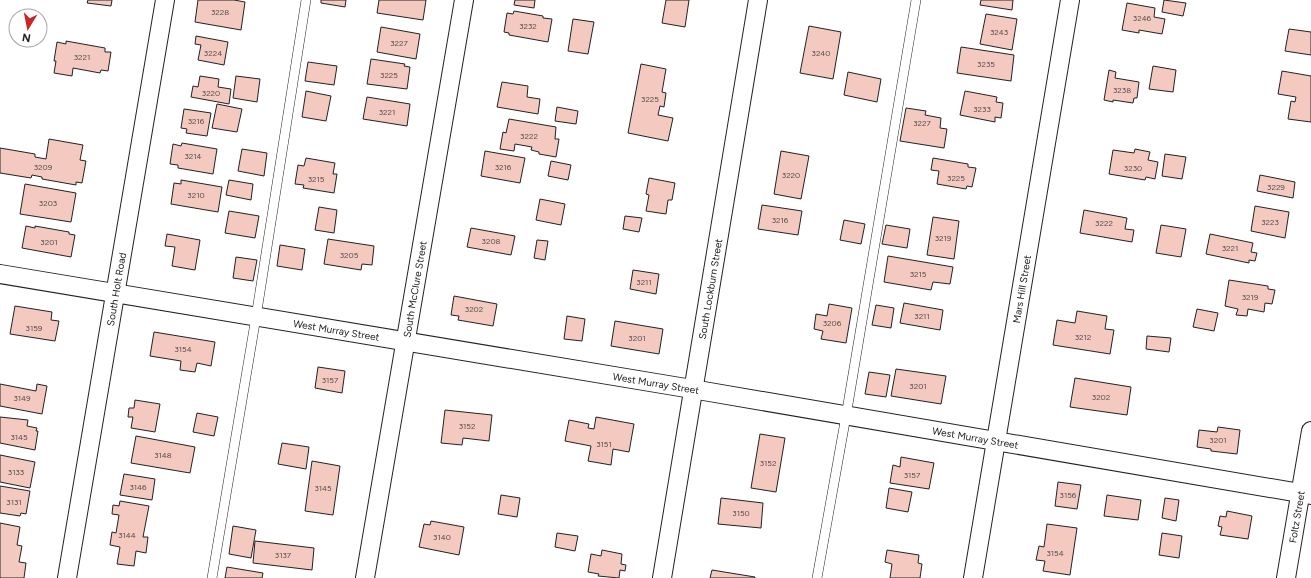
<svg xmlns="http://www.w3.org/2000/svg" width="1311" height="578" font-family="Figtree,sans-serif">
<style>
.building{fill:#f3c9c0;stroke:#222}
.lines{fill:none;stroke-linecap:round;stroke-linejoin:round}
.service-casing{stroke:#222;stroke-width:10}
.minor-casing{stroke:#222;stroke-width:20}
.service{stroke:#fff;stroke-width:9}
.minor{stroke:#fff;stroke-width:18}
.labels{text-anchor:middle;stroke-width:3;stroke-linejoin:round;paint-order:stroke}
.number-label{font-size:8px;fill:#564c4a}
.street-label{font-size:10px;fill:#222;stroke:#fff}
</style>
<rect width="100%" height="100%" fill="#fff"/>
<!-- building -->
<path class="building" d="M88,0h24l-1,6 -24,-3z
M198,0h36l11,2 -4,28 -46,-8z
M321,0h25l-1,7 -24,-4z
M379,0h47l-3,20 -46,-7z
M515,0h20l-1,8 -20,-3z
M666,0h23l-4,27 -23,-4z
M981,0h32l-1,10 -32,-5z
M1164,0l22,3 -3,13 -21,-4z
M1127,3l28,5 -1,9 11,2 -3,15 -23,-4v3l-17,-3z
M514,11l29,5v2l9,1 -4,23 -39,-7v-2l-5,-1 3,-19 6,1z
M986,14l31,5 -5,31 -32,-6z
M573,19l21,3 -6,32 -20,-3z
M809,26l32,6 -8,47 -33,-6z
M381,27l39,7 -4,25 -39,-7z
M1289,29l22,3v23l-26,-4z
M196,36l32,6 -4,23 -26,-5 3,-15 -6,-1z
M66,41l39,7v4h6l-3,19 -7,-1 -1,3 -27,-5 -1,8 -18,-3 2,-12h-2l3,-19 9,2z
M961,47l53,8 -3,26 -54,-8z
M371,59l34,5 -1,2 6,1 -3,22 -40,-5z
M308,62l29,4 -3,19 -29,-4z
M641,64l25,5 -4,23 4,1 -2,14 -4,-1 -2,9 15,3 -5,23 -40,-8z
M1153,66l23,4 -3,22 -24,-3z
M1109,70l7,2 -1,6 24,4 -2,16h-3l-1,5 -20,-3v2l-9,-2z
M1282,71l29,5v46l-23,-3 3,-18 4,1 1,-5 -18,-3z
M848,72l33,7 -4,23 -33,-7z
M200,76l19,3 -1,8 13,2 -2,15 -38,-7 2,-11 5,1z
M236,76l24,3 -3,23 -24,-4z
M502,82l26,4 -1,11 13,2 -2,15 -41,-7z
M306,91l25,5 -5,25 -24,-4z
M965,91l32,6 -1,5 7,1 -2,15 -6,-1v5l-35,-7z
M367,97l43,7 -3,22 -44,-7z
M217,104l25,5 -5,23 -25,-4z
M557,107l21,4 -2,13 -21,-3z
M906,108l20,3 -1,4 16,3 -1,10 7,1 -3,19 -44,-7z
M184,109l27,4 -4,23 -21,-3 1,-4 -6,-1z
M509,119l47,8 -1,12h4l-3,18 -17,-3v-2l-8,-2 1,-3 -17,-3 -1,7 -14,-2 3,-17 3,1z
M49,139l34,6 -3,15 6,1 -4,22 -6,-1v3l-34,-6v-2l-10,-2 -1,3 -31,-5v-25l35,6v3l11,2z
M182,143l35,6 -4,25 -35,-6v-3l-8,-1 3,-20 8,2z
M242,149l25,4 -3,23 -26,-5z
M1135,149l15,3 -2,8 10,2 -3,17 -9,-2 -1,3 -36,-6 4,-24 21,3z
M485,151l40,7 -5,25 -39,-7z
M781,151l28,5 -8,43 -27,-5z
M1165,154l21,3 -4,22 -20,-3z
M306,158l29,5 -2,11h4l-3,19 -31,-5 1,-3 -9,-1 3,-19 6,1z
M933,158l35,6v3l8,1 -4,19 -5,-1 -1,3 -29,-5 2,-13 -8,-1z
M551,161l20,4 -3,15 -20,-4z
M1260,175l35,7 -2,16 -36,-7z
M649,178l26,5 -3,17h-4l-2,14 -20,-3 3,-16 -3,-1z
M181,180l41,7 -4,25 -47,-8 3,-21 7,1z
M229,180l24,4 -2,16 -25,-5z
M25,184l51,9 -5,29 -51,-8z
M540,199l25,5 -4,21 -25,-5z
M762,205l40,6 -4,24 -40,-6z
M1255,206l34,6 -4,26 -34,-7z
M319,207l18,3 -3,23 -19,-3z
M1084,210l43,8 -2,11 9,1 -2,12 -52,-9z
M229,211l30,5 -4,22 -30,-5z
M625,216l17,2 -3,14 -16,-3z
M933,217l26,4 -5,38 -27,-4z
M844,220l21,4 -4,20 -21,-4z
M886,225l24,4 -3,19 -25,-4z
M1161,225l25,4 -5,28 -25,-4z
M26,226l9,2v-2l34,6v2l6,1 -4,22 -49,-9z
M471,228l44,8 -4,19 -44,-8z
M167,234l33,6 -5,30 -23,-4 3,-19 -10,-1z
M1210,234l43,9 -2,9 6,1 -2,8 -6,-1v3l-43,-9z
M328,239l46,7 -2,19 -10,-1 -1,6 -37,-6z
M537,240l11,1 -3,19 -11,-2z
M280,245l25,4 -3,21 -25,-4z
M888,256l65,11 -3,17 -17,-2 -2,8 -47,-8z
M236,257l21,3 -4,21 -20,-3z
M633,270l26,4 -3,20 -26,-5z
M1229,280l39,6v3l7,1 -3,14 -7,-1 -1,9 -16,-3 -1,7 -11,-1 2,-6 -13,-3z
M454,296l43,8 -4,22 -35,-6 1,-4 -8,-1z
M904,303l39,7 -3,20 -40,-7z
M829,304l23,4 -6,35 -25,-4 2,-8 -9,-2 2,-15 11,2z
M876,305l18,3 -3,20 -19,-3z
M15,306l37,6 -1,8 8,1 -4,20 -45,-7z
M1197,309l21,4 -4,18 -21,-4z
M1077,311l30,5 -2,13 9,1 -4,24 -57,-9 4,-25 18,3z
M567,316l18,3 -3,22 -18,-2z
M615,321l48,8 -4,25 -48,-8z
M154,332l61,10 -4,24 -14,-3 -2,9 -15,-2 1,-9 -31,-5z
M1147,336l24,2 -2,14 -23,-3z
M318,367l27,4 -3,22 -27,-5z
M896,369l50,7 -5,28 -50,-8z
M869,372l21,3 -4,22 -21,-3z
M1075,378l56,9 -4,28 -57,-8z
M0,384l36,7 1,-7 10,2 -5,28 -42,-8z
M135,400l25,4 -5,28 -24,-4 2,-11h-5l1,-9h5z
M445,410l47,5 -3,26 -26,-3 -1,7 -21,-2z
M197,413l21,4 -4,19 -21,-4z
M0,417l28,3 -1,6 10,2 -1,3h2l-3,19 -35,-7z
M596,417l38,7 -5,28 -16,-3 -2,16 -23,-4 3,-15 -26,-5 4,-21 20,4 -1,4 6,1z
M1218,427l22,3 -3,24 -26,-3v-2l-14,-2 2,-17 18,2z
M760,434l25,4 -9,54 -25,-4z
M136,436l59,11 -5,26 -59,-10z
M282,443l27,4 -3,22 -28,-5z
M0,455l35,7 -5,26 -30,-6z
M901,457l33,6 -5,26 -39,-6 3,-18 7,2z
M312,461l28,5 -7,49 -28,-4z
M124,474l31,5 -3,21 -32,-5z
M1058,482l23,3 -4,24 -22,-3z
M0,486l30,5 -4,23 -5,-1 -1,3 -20,-3z
M889,488l23,4 -4,20 -22,-4z
M501,495l19,3 -3,19 -19,-3z
M1107,495l34,5 -3,20 -34,-4z
M721,498l42,5 -2,25 -43,-4z
M1165,498l14,2 -3,21 -14,-3z
M120,501l29,5 -6,31h5l-2,16 -10,-2 -2,15 -17,-2 3,-17 -10,-2 2,-13 4,1 3,-18 -7,-1 1,-9 6,1z
M1227,511l25,5 -4,23 -28,-4 2,-8 -4,-1 2,-10 6,1z
M431,521l33,6 -5,28 -40,-8 5,-23 6,1z
M0,523l20,4 -3,18 5,1 -3,16 7,1 -2,15h-24z
M1047,524l30,4 -7,47 -27,-4 2,-10 -9,-1 3,-14 5,1z
M233,526l23,4 -5,28 -22,-4z
M557,533l21,3 -3,15 -20,-4z
M1162,533l20,3 -3,22 -20,-3z
M255,541l59,7 -2,22 -59,-7z
M602,550l20,4 -1,10 5,1 -1,6 -5,-1 -1,8 -21,-2 1,-2 -11,-2 3,-18 10,2z
M887,550l32,5 -1,8 4,1 -2,14h-30l2,-14 -7,-2z
M227,567l36,6 -1,5h-37z
M712,570l43,7v1h-45z"/>
<g class="lines">
<defs>
<path id="service" d="M212,578l44,-261 50,-317
M817,578l29,-162 70,-416"/>
<g id="minor">
<path id="s1" d="M0,274l692,115 619,106"/>
<path id="s2" d="M67,578l98,-578"/>
<path id="s3" d="M365,578l99,-578"/>
<path id="s4" d="M662,578l96,-578"/>
<path id="s5" d="M973,578l97,-578"/>
<path id="s6" d="M1286,578l25,-147"/>
</g>
</defs>
<!-- service casing -->
<use href="#service" class="service-casing"/>
<!-- minor casing -->
<use href="#minor" class="minor-casing"/>
<!-- service -->
<use href="#service" class="service"/>
<!-- minor -->
<use href="#minor" class="minor"/>
</g>
<g class="labels">
<!-- number labels -->
<g class="number-label">
<text x="220" y="15">3228</text>
<text x="1142" y="21">3246</text>
<text x="528" y="29">3232</text>
<text x="999" y="35">3243</text>
<text x="399" y="46">3227</text>
<text x="213" y="56">3224</text>
<text x="821" y="56">3240</text>
<text x="82" y="60">3221</text>
<text x="986" y="67">3235</text>
<text x="389" y="78">3225</text>
<text x="1122" y="93">3238</text>
<text x="211" y="96">3220</text>
<text x="650" y="102">3225</text>
<text x="982" y="112">3233</text>
<text x="387" y="115">3221</text>
<text x="196" y="124">3216</text>
<text x="922" y="126">3227</text>
<text x="529" y="139">3222</text>
<text x="193" y="159">3214</text>
<text x="43" y="170">3209</text>
<text x="503" y="170">3216</text>
<text x="1133" y="171">3230</text>
<text x="791" y="178">3220</text>
<text x="956" y="181">3225</text>
<text x="316" y="182">3215</text>
<text x="1276" y="190">3229</text>
<text x="196" y="198">3210</text>
<text x="48" y="206">3203</text>
<text x="780" y="223">3216</text>
<text x="1270" y="225">3223</text>
<text x="1104" y="226">3222</text>
<text x="943" y="241">3219</text>
<text x="491" y="244">3208</text>
<text x="49" y="245">3201</text>
<text x="1230" y="251">3221</text>
<text x="349" y="258">3205</text>
<text x="918" y="277">3215</text>
<text x="644" y="285">3211</text>
<text x="1250" y="300">3219</text>
<text x="474" y="312">3202</text>
<text x="922" y="319">3211</text>
<text x="832" y="326">3206</text>
<text x="34" y="331">3159</text>
<text x="1083" y="340">3212</text>
<text x="637" y="341">3201</text>
<text x="183" y="352">3154</text>
<text x="330" y="383">3157</text>
<text x="918" y="389">3201</text>
<text x="1101" y="400">3202</text>
<text x="22" y="401">3149</text>
<text x="467" y="429">3152</text>
<text x="19" y="440">3145</text>
<text x="1218" y="443">3201</text>
<text x="604" y="447">3151</text>
<text x="163" y="458">3148</text>
<text x="768" y="466">3152</text>
<text x="16" y="475">3133</text>
<text x="912" y="478">3157</text>
<text x="138" y="490">3146</text>
<text x="323" y="491">3145</text>
<text x="1068" y="498">3156</text>
<text x="14" y="505">3131</text>
<text x="741" y="516">3150</text>
<text x="127" y="538">3144</text>
<text x="442" y="540">3140</text>
<text x="1055" y="556">3154</text>
<text x="283" y="558">3137</text>
</g>
<!-- street labels -->
<g class="street-label">
<text dy="4" stroke="none"><textPath href="#s2" startOffset="293">South Holt Road</textPath></text>
<text dy="4" stroke="none"><textPath href="#s3" startOffset="293">South McClure Street</textPath></text>
<text dy="4" stroke="none"><textPath href="#s4" startOffset="293">South Lockburn Street</textPath></text>
<text dy="4" stroke="none"><textPath href="#s5" startOffset="293">Mars Hill Street</textPath></text>
<text dy="4" stroke="none"><textPath href="#s1" startOffset="341">West Murray Street</textPath></text>
<text dy="4" stroke="none"><textPath href="#s1" startOffset="665">West Murray Street</textPath></text>
<text dy="4" stroke="none"><textPath href="#s1" startOffset="989">West Murray Street</textPath></text>
<text dy="4" stroke="none"><textPath href="#s6" startOffset="62">Foltz Street</textPath></text>
</g>
</g>
<!-- north arrow -->
<g transform="translate(28 28) rotate(190)"><circle r="19" fill="#ffffff" stroke="#a7a7a7"/>
<path d="M0-3L7 15L0 10L-7 15Z" fill="#c62828"/>
<text y="-6" font-size="11" font-weight="bold" text-anchor="middle" fill="#222222">N</text>
</g>
</svg>
